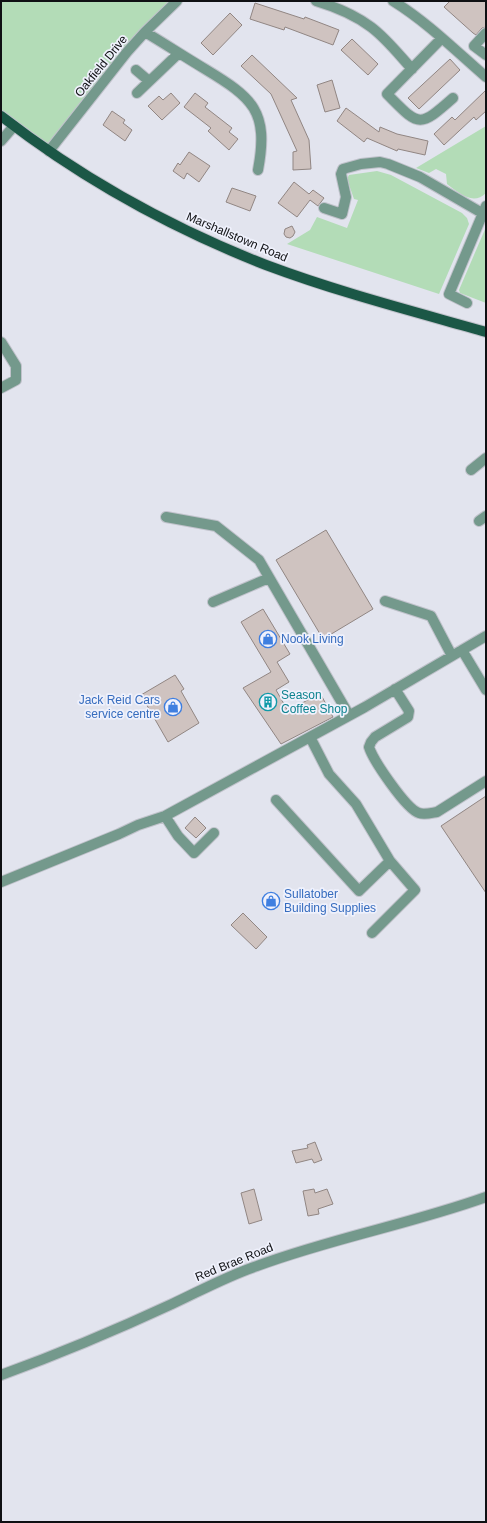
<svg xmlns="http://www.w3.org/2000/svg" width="487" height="1523" font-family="Arial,sans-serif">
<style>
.green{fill:#b3dcb7}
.building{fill:#cfc3c0;stroke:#918683}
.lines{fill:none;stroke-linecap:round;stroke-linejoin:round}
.minor-casing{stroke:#c0c2cb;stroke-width:12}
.major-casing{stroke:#c0c2cb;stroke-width:12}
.minor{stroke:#74998c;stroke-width:10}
.major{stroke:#1b5746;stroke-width:10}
.labels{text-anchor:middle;stroke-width:3.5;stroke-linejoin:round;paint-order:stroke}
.street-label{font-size:12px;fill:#0f1013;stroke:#eff1fc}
.shop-label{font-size:12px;fill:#366cbe;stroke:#eff1fc;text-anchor:start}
.culture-label{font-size:12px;fill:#0d838f;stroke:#eff1fc;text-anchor:start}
</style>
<rect width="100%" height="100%" fill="#e2e4ee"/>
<!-- green -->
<path class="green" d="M1,1h180l-74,77 -58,73 -48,-37z
M486,126v67c-13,13 -27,0 -39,-9l-1,-10 -10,-5 -7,4 -13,-5z
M377,171l14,4 71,38 5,5 2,6 -30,70 -152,-50 23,-14 7,-13 30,11 11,-28 -4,-1 -7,-20 2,-4z
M486,227v76l-26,-10 -1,-3z"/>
<!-- building -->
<path class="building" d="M450,1h36v26l-4,1 -6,7 -3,-2 -29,-26z
M255,3l49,16 1,-2 34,13 -6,15 -48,-18 -1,3 -34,-11z
M230,13l12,12 -29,30 -12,-12z
M352,39l26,25 -10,11 -27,-25z
M252,55l45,43 -6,2 18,40 2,29 -18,1v-18l4,-1 -26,-57 -30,-28z
M450,59l10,11 -41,39 -11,-11z
M332,80l8,28 -15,4 -8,-27z
M486,90v21l-10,9 -2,-3 -30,28 -10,-11 18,-17 3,3z
M171,93l9,10 -18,17 -14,-14 11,-10 4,4z
M195,93l13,10 -3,4 27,21 -3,4 9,7 -9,11 -21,-19 3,-3 -27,-21z
M346,108l33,24 1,-5 17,7 31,7 -3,14 -27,-6 -1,2 -30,-13 -3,4 -27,-21z
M112,111l13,9 -2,3 9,7 -7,11 -22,-16z
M189,152l21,14 -11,16 -12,-9 -3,6 -11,-8 5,-8 2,2z
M294,182l15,12 4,-4 11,8 -6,8 -8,-6 -13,17 -19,-14z
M232,188l24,8 -6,15 -24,-9z
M292,226l3,6 -2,4 -3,2 -4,-1 -2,-3 1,-5z
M326,530l47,79 -50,30 -47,-79z
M263,609l27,45 -13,8 12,20 -13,8 12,21 32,-18 13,24 -52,27 -38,-56 28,-16 -30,-50z
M175,675l9,14 -3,2 18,32 -31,19 -27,-47z
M486,796v97l-45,-67z
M195,817l11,11 -10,10 -11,-10z
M243,913l24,24 -11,12 -25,-24z
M315,1142l7,18 -8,3 -2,-4 -16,4 -4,-12 16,-3 -1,-3z
M254,1189l8,31 -13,4 -8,-31z
M314,1189l1,4 12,-4 6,15 -15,5 1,5 -11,2 -5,-25z"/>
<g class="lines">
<defs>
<path id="minor" d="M316,1c20,6 39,14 55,26 16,12 28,28 41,42
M393,1c34,21 63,50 93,76
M145,32c20,12 40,25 60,37 48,29 64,42 53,101
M486,33l-12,13 12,9
M442,38l-55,56c32,32 31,35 66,4
M136,70l13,11
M137,93l42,-40
M1,141l13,-15
M49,151l78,-99 18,-20 32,-31
M324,208l18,6 4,-17 -5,-23 2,-5 18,-5 19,-2 8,2 32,13 62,36
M467,303l-18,-9 37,-88
M1,342l15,24v14l-15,8
M471,470l15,-12
M166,517l50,9 43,34 90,155
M479,521l7,-5
M385,601l46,15 21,40
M213,602l56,-24
M462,650l24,40
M395,689l14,22 -1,6 -33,20 -4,5 -2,5c4,13 37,62 50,66 5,2 12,0 18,-1l49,-31
M276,800l83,91 31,-30 -34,-57 -27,-30 -19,-37
M165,816l13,20 16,17 20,-20
M1,882l118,-48 19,-9 27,-9 200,-109 121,-71
M372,933l43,-43 -25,-29
M1,1375c58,-21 115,-45 171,-71 28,-13 55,-28 85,-38 75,-28 154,-42 229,-69"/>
<path id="major" d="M1,116c80,62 170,112 265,149 72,27 146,46 220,67"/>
</defs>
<!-- minor casing -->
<use href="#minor" class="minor-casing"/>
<!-- major casing -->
<use href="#major" class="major-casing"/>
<!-- minor -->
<use href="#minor" class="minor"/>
<!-- major -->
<use href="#major" class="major"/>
</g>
<!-- icons -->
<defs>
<symbol id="shop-ring" viewBox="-11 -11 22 22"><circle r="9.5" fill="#eff1fc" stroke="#3f7fe0" stroke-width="1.5"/><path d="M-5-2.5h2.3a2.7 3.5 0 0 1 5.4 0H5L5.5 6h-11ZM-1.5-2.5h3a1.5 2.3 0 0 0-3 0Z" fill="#3f7fe0"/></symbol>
<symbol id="building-ring" viewBox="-11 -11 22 22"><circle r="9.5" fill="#eff1fc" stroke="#0f9aa8" stroke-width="1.5"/><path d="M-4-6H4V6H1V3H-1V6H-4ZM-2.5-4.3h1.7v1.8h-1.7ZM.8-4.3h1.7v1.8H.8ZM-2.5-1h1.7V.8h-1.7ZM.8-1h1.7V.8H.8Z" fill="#0f9aa8"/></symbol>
</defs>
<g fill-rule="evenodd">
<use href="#shop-ring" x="258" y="629" width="20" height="20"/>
<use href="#building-ring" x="258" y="692" width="20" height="20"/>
<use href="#shop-ring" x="163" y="697" width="20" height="20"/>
<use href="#shop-ring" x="261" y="891" width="20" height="20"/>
</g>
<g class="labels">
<!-- street labels -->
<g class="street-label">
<text transform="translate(101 66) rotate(-51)" y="4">Oakfield Drive</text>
<text transform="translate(237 237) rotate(23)" y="4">Marshallstown Road</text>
<text transform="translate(234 1262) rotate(-22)" y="4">Red Brae Road</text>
</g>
<!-- shop labels -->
<g class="shop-label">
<text x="281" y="643">Nook Living</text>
<text x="160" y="704" text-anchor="end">Jack Reid Cars<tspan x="160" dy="14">service centre</tspan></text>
<text x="284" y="898">Sullatober<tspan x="284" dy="14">Building Supplies</tspan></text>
</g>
<!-- culture labels -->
<g class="culture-label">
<text x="281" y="699">Season<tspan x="281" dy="14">Coffee Shop</tspan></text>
</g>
</g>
<!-- border -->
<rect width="487" height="1523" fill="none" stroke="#0f1013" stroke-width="4"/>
</svg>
